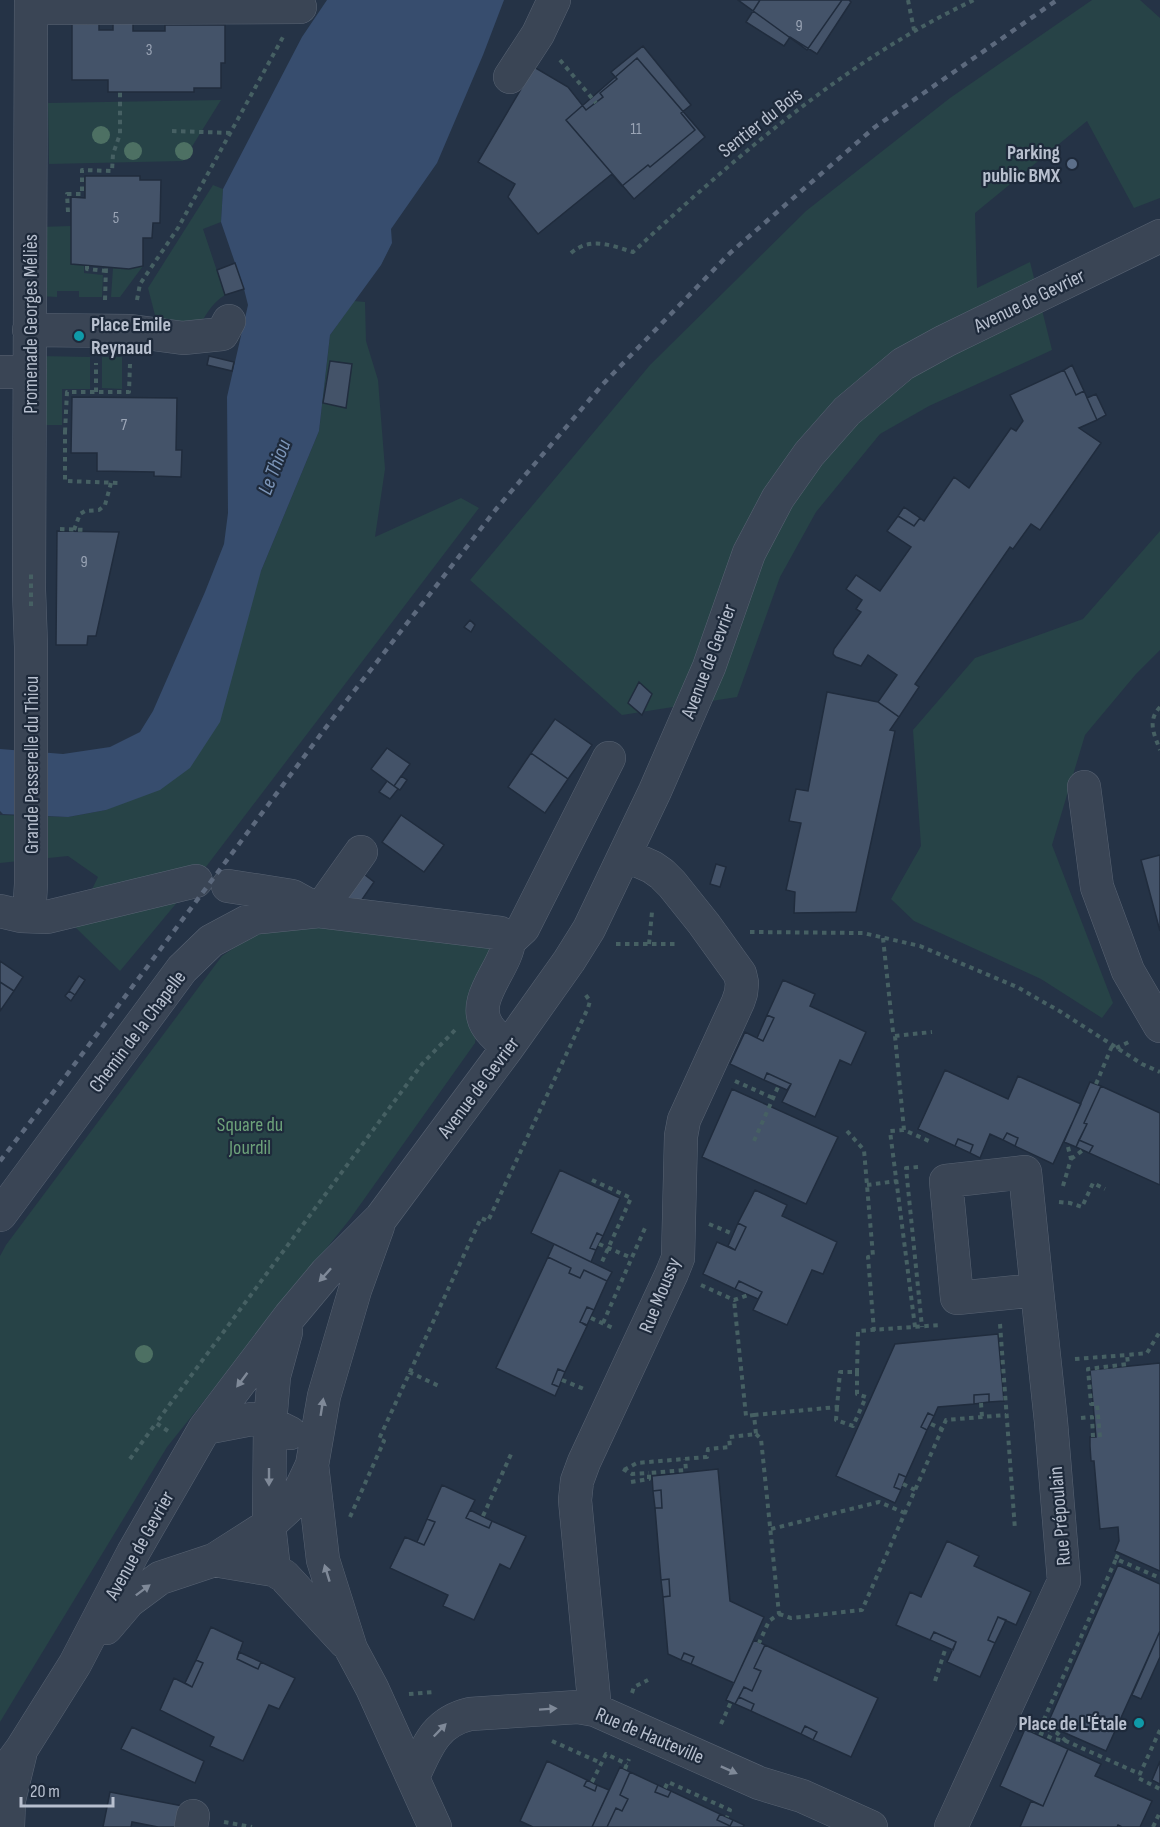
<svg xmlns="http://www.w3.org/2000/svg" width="1160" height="1827" font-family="'Sofia Sans Condensed',sans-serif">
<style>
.green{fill:#274347}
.water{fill:#374d6e}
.building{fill:#445369;stroke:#202c3d;stroke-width:1.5}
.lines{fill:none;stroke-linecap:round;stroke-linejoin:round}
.minor-casing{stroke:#586373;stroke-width:34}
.path{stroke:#466063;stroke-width:4;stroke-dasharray:4.5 4.5;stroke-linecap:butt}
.minor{stroke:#3a4555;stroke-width:33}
.rail{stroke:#5c697d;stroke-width:4.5;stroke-dasharray:6 6;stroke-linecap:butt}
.path-bridge{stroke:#466063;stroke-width:4;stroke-dasharray:4.5 4.5;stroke-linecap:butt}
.tree{fill:#4d7063}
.oneway{fill:#7f8998}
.service-dot{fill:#5c6f8a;stroke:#1e2a3b;stroke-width:2}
.culture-dot{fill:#0f9aa8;stroke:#1e2a3b;stroke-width:2}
.labels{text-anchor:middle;stroke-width:4.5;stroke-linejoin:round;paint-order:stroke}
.number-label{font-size:16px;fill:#9ba5b6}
.street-label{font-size:20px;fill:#b8c0cf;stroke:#1e2a3b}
.poi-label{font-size:20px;font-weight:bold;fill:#b8c0cf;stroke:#1e2a3b;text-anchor:end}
.park-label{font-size:20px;fill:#6da27a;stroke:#1e2a3b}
.water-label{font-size:21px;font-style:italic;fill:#7c95b8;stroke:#1e2a3b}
</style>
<rect width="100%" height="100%" fill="#253346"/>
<!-- green -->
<path class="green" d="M1092,0h48l20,18v180l-26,10 -47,-87 -112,92 2,75 53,-26 22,88 -123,56 -49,28 -64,78 -36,65 -43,120 -115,18 -152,-135 180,-215 156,-154 144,-113z
M221,100l-38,61 -134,3 -1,-61z
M213,185l10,4 -2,33 -18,7 22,66c-13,8 -15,15 -24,27l-44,1 -9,-35z
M71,226v38l13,1v8l19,2 -1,22h-23v-6h-22v6l-18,-1v-69z
M143,266l-23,31h-9l2,-29 16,1z
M354,301l11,1 1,39 12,39 7,89 -10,68 86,-39 18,10 -280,368 -79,95 -46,-45 24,-49 -30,-21 -68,7v-48l68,2 38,-7 155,-239 58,-140 11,-96z
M38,356l52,1v32h-28v36h-25z
M102,357h20v32l-20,-1z
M1160,531v119l-24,24 -51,61 -33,110 61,158 -11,15 -61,-39 -127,-58 -23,-22 30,-53 -8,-116 62,-72 108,-39z
M324,926l166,16 -15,101 -125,176 -183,228 -167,275v-466l6,-11 216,-289 43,-29z"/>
<!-- water -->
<path class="water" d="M327,0h177l-21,55 -46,108 -46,66 1,14 -11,22 -51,70 -11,96 -58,140 -41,151 -30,46 -30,22 -54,20 -38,7 -65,-3 -3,-3v-62l63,5 47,-7 30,-15 13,-21 52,-119 19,-48 4,-31 -1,-116 21,-92 -4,-16 -23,-67 2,-33 79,-152z"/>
<!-- building -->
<path class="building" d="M738,0h104l-35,50z
M760,0h89l2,2 -34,52 -27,-17 -6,9 -38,-24z
M133,14v17h32v-6h60v38h-4v25h-27v4h-86v-12h-36v-56h27v6h14v-12z
M643,46l48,59 -10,8 14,17 -45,37 -2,-2 -26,21 -10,-12 -74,60 -30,-37 7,-13 -37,-22 56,-95 34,20 18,23 17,-13 -3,-4 17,-14 -6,-7z
M637,58l68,79 -71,62 -68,-79z
M85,176h55v4h21l-1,43h-7l-1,15h-9v28l-14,3 -58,-5v-67l14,1z
M235,263l9,26 -19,6 -8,-25z
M209,356l25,6 -2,9 -25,-6z
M330,361l22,3 -6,44 -23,-5z
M1072,365l12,26 -8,4 -12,-25z
M1064,370l12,25 8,-4 13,29 -18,8 22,15 -61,87 -9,-6 -18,25 -3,-2 -95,137 4,3 -20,30 -21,-15 19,-27 -29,-20 -7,11 -25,-9 -3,-3 1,-5 27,-37 -5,-3 6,-9 -16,-11 10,-14 24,16 31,-44 -24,-16 11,-15 16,10 6,-8 4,3 30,-44 15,11 42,-60 5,3 7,-10 -13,-26z
M1096,394l10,21 -9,5 -10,-22z
M72,397l105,1 -1,52h6l-1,27 -27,-1v-4l-57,-1v-18h-26z
M904,507l16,11 -6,8 -16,-10z
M57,531l62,1 -23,104h-8l-1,9h-31z
M470,620l5,5 -4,7 -7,-5z
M639,682l13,12 -10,21 -14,-12z
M827,692l51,10 21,15 -9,13 5,1 -39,181 -62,1 1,-21 -9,-2 15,-67 -12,-2 7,-32 12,2z
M555,719l37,26 -24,34 -37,-26z
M387,748l23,16 -16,22 -23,-17z
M531,753l37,26 -23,34 -37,-26z
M401,776l6,4 -7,10 -6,-4z
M387,781l11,8 -8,10 -11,-7z
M401,815l43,30 -20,27 -42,-30z
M1160,855v76l-19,-71z
M716,864l10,3 -6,20 -10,-3z
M360,871l14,11 -17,25 -15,-11z
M0,961l23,16 -9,14 -14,-9z
M79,976l6,4 -10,15 -6,-4z
M783,980l32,14 -5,12 56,26 -15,33 -11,-5 -25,57 -33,-15 9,-18 -24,-11 -3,7 -34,-16 15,-32 18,9 11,-23 -7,-3z
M0,982l14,9 -14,20z
M69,991l6,4 -4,6 -6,-5z
M767,1015l7,3 -11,23 -6,-3z
M945,1070l63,29 10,-23 63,28 -28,60 -38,-18 3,-8 -11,-5 -4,7 -13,-6 -10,24 -10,-5 3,-8 -15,-6 -3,7 -37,-17z
M767,1073l24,11 -4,6 -23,-10z
M1090,1082l11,4 -17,37 3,1 -11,23 -12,-5z
M1101,1086l59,27v72l-71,-32 4,-7 -14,-6 8,-16 -3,-1z
M732,1089l106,48 -32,67 -104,-47z
M1007,1133l11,5 -3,8 -12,-6z
M958,1139l15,6 -3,8 -15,-7z
M1079,1140l14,6 -4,7 -13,-6z
M560,1170l60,28 -17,38 -6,-3 -7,15 6,2 -5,12 -60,-29z
M755,1190l32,15 -5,11 55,26 -14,32 -11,-4 -25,55 -34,-15 9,-18 -23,-11 -4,8 -32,-15 14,-32 18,8 11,-23 -8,-4z
M738,1223l8,4 -11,23 -7,-4z
M597,1233l6,3 -7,14 -6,-2z
M554,1244l58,28 -5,9 -23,-11 -4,8 -11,-5 2,-5 -23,-11z
M548,1257l23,11 -2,5 11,5 4,-8 23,11 -13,29 -7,-3 -7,15 7,4 -22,46 -7,-3 -6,15 7,3 -4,9 -59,-28z
M739,1281l23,11 -4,7 -23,-10z
M587,1307l7,3 -7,15 -7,-3z
M998,1334l6,67 -15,1v-8l-15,1v9l-36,3 -4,9 -6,-3 -7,14 6,3 -21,47 -7,-3 -5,13 7,3 -6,13 -59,-27 59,-132z
M1160,1363v208l-45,-20 4,-10 -1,-14 -18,2 -6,-68h-3l-1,-15v-9h6l-6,-67z
M558,1369l7,3 -6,15 -7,-3z
M989,1394v8l-15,2v-9z
M928,1413l6,3 -7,14 -6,-3z
M718,1469l12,132 34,16 -30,66 -43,-19 3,-7 -10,-4 -3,7 -13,-6 -5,-57 7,-1 -1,-17 -8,1 -6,-72h7l-1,-18 -8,1 -1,-15z
M899,1474l7,3 -5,13 -7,-3z
M442,1485l33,15 -9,18 23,10 3,-7 34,15 -16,33 -10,-5 -26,56 -31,-14 5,-11 -58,-27 15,-31 19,8 11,-23 -8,-3z
M661,1490l1,18h-7l-2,-17z
M470,1510l22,11 -3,7 -23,-10z
M427,1519l8,3 -11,23 -7,-3z
M947,1541l32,15 -5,10 57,26 -15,33 -18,-8 -10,23 7,3 -15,34 -33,-15 9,-20 -22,-10 -4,8 -34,-15 14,-33 11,5z
M1118,1565l42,19v47l-54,120 -59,-26z
M669,1579l1,17 -7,1 -2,-17z
M998,1617l8,3 -11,23 -7,-3z
M211,1627l32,15 -6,17 21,10 3,-7 34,16 -16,31 -10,-4 -26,56 -33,-15 4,-9 -54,-27 14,-32 18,9 11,-24 -7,-3z
M1160,1631v26l-19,42 -9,-4z
M934,1632l22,10 -3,8 -23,-10z
M754,1640l11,5 -11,23 7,3 -9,20 -8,-4 -9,17 -9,-4z
M765,1645l113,53 -27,59 -38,-17 4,-8 -12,-6 -4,8 -50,-23 3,-7 -15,-7 5,-10 8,4 9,-20 -7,-3z
M239,1652l22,10 -3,7 -21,-10z
M684,1653l10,4 -3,7 -10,-4z
M196,1660l7,3 -11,24 -7,-4z
M739,1697l15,7 -3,7 -16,-7z
M805,1726l12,6 -4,8 -12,-6z
M132,1727l72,34 -9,22 -74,-34z
M1025,1729l43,20 -25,57 -43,-20z
M1068,1749l33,15 -6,12 57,25 -12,26h-18l-4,-2 -1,2h-97l11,-26 12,5z
M547,1761l40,19 -3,6 11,5 2,-6 12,5 -17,37h-59l-13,-6z
M1160,1761v23l-8,-4z
M620,1767l10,5 -10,23 8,4 -6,12 -6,-3 -9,19h-15z
M630,1772l28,13 -3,7 13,5 3,-6 49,23 -3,6 13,6 3,-6 11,5 -1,2h-136l9,-19 6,3 6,-12 -8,-4z
M587,1780l10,5 -2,6 -11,-5z
M658,1785l13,6 -3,6 -13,-5z
M110,1792l78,15 -5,20h-25l-26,-5 -1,5h-28z
M720,1814l13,6 -3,6 -13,-6z"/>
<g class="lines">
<defs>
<path id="minor" d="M31,8l269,-1
M510,77l28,-43 16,-34
M29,330l102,1 52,7 39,-4 7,-13
M0,372h30
M1084,787l13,100 31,84 32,55
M228,886l64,10 20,11
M0,911l21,5 26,1 149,-36
M319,911l42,-59
M29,916l2,-32v-237l-2,-57 2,-590
M509,941l14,-13 86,-170
M1025,1172l12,118 -80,8 -11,-117z
M0,1215l182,-246 29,-28 43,-23 7,-1 58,-6 181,22 9,8c-3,28 -40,59 -21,86 5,8 14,14 20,20
M378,1226l-23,64 -31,106 -12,69 11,95 28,89 21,39 63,139
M205,1428l47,-9 18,4 20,10
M214,1560l55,-35 26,-24 17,-36
M274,1570l-5,-45 1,-102 4,-47 12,-44
M106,1628l23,-27 31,-23 54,-18 60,10 10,6 61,66
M595,1710l-20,-210 2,-19 7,-19 88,-189 6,-15 3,-122 3,-16 54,-118 3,-9 1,-10 -2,-9 -36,-50 -32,-40 -10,-10 -10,-7 -27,-12
M413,1777c14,-30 22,-55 57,-63l108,-7 17,3 164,73 43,13 69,31
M0,1778l21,-28 54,-86 58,-111 72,-125 85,-112 36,-43 55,-55 127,-171 61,-86 20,-32 66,-138 54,-124 40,-114 29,-55 31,-44 38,-43 56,-47 42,-23 215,-105
M8,1827l1,-27 11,-45
M191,1827l2,-11
M951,1827l113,-246 -13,-159 -14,-132"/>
</defs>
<!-- minor casing -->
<use href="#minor" class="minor-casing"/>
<!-- path -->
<path class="path" d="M908,0l6,30
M560,60l36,43
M172,131l59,2
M68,212l-1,-18h15v-24l30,1 1,-17 7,-20v-42
M571,253c20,-17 41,-7 62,-1 104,-96 213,-192 341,-252
M87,266v3l19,2
M105,300l1,-33
M137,300l3,-16 38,-56 105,-191
M96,392v-29
M63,432h2v49l54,2
M65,432l2,-40h62l1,-28
M60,529l26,1
M74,530l6,-16 5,-3 14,-1 6,-5 6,-22
M1160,707c-13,14 -6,27 0,43
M750,932l113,1 57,13 97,41 44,25 81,52 18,8
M883,938l10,94 2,4 9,94
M616,944h62
M649,944l3,-32
M895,1036l37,-4
M1116,1048l15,-7
M735,1081l38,17
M1096,1084l16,-38
M847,1131l17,19 9,106 -5,1 6,74
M754,1141l24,-54
M1071,1159l12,-9
M918,1167l-12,1 16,159
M592,1180l39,18 -30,66
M867,1185l30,-4
M1063,1186l8,-27 -3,-12 2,-3
M1059,1202l11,1 12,4 11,-24 12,6
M709,1224l24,10
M599,1244l33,14
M701,1285l33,15 14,-5
M591,1318l22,10
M603,1323l42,-95
M1000,1324l15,206
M915,1327l-25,-196 14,-1 25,11
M1075,1359l52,-4
M409,1372l30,14
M562,1380l22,9
M981,1403l1,14
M837,1407l-1,13 17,6 13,-29 -9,-3v-22
M754,1415l83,-8 3,-35h17l1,-41 82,-6
M1081,1418l11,-1 1,20
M931,1424l11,5
M168,1431l-12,-8 266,-359 33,-34
M756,1434l5,5 18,175 -10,7 -10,22
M1100,1437l-3,-33h-6l-3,-35 40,-5 -1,-9 20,-2 12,-20
M130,1459l26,-36
M623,1469l9,5 17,-1
M624,1470l13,-7 70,-6 1,-8 22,-2 -1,-10 27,-3 -2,-19 -8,1 -12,-116
M631,1482l18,-3v-6l37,-3 -1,-11
M903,1484l12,6
M483,1516l29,-64
M350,1517l34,-76 -5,-2 102,-221 7,3 100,-213 2,-7 -5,-7
M771,1529l108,-27 26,11
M1116,1559l3,-7
M779,1614l12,4 71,-8 84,-190 60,-5
M935,1681l11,-34
M632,1693l2,-6 14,-7
M409,1694l25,-2
M721,1724l10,-22
M1031,1729l23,10 12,2 74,33
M1160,1730l-22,48 22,11
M552,1741l49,22
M1066,1741l-9,-8 -16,-7 75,-167 44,19
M625,1769l4,-10
M592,1782l14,-28 21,10
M665,1788l3,-6 62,28 -3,7
M224,1822l28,5
M1153,1827l7,-15"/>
<!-- minor -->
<use href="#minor" class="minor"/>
<!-- rail -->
<path class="rail" d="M0,1161l68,-88 262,-351 167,-214 106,-124 127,-131 145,-126 182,-127"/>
<!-- path-bridge -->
<path class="path-bridge" d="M31,606v-32"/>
</g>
<!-- trees -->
<g class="tree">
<circle cx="101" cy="135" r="9"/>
<circle cx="133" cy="151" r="9"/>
<circle cx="184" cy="151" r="9"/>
<circle cx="144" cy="1354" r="9"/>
</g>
<!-- one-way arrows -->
<defs><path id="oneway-solid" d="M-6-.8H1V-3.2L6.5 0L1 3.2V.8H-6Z" transform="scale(1.5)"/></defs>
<g class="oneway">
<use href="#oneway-solid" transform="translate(325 1275) rotate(132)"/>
<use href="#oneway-solid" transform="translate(242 1380) rotate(127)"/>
<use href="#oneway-solid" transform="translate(322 1407) rotate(-81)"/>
<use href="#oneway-solid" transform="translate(269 1477) rotate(90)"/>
<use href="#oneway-solid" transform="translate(327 1573) rotate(-107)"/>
<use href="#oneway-solid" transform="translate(143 1590) rotate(-37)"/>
<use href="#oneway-solid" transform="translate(548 1709) rotate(-4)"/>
<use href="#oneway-solid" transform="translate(440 1730) rotate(-46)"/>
<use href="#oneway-solid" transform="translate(729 1770) rotate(24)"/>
</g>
<!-- markers -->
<circle class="service-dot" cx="1072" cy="164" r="6"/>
<g class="culture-dot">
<circle cx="79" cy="336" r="6"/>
<circle cx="1139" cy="1723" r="6"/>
</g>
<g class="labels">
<!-- number labels -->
<g class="number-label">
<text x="799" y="31">9</text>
<text x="149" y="55">3</text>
<text x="636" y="134">11</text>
<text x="116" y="223">5</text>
<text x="124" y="430">7</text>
<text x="84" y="567">9</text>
</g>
<!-- street labels -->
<g class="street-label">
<text transform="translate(760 122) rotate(-38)" y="7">Sentier du Bois</text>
<text transform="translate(1029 300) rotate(-26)" y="7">Avenue de Gevrier</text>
<text transform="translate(30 324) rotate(-90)" y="7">Promenade Georges Méliès</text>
<text transform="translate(708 661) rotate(-69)" y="7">Avenue de Gevrier</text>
<text transform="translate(31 765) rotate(-90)" y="7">Grande Passerelle du Thiou</text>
<text transform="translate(137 1031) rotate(-53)" y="7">Chemin de la Chapelle</text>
<text transform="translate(478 1087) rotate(-53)" y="7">Avenue de Gevrier</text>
<text transform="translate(659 1295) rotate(-68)" y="7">Rue Moussy</text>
<text transform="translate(1059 1516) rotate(-95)" y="7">Rue Prépoulain</text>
<text transform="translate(139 1545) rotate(-61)" y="7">Avenue de Gevrier</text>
<text transform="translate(650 1735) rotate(23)" y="7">Rue de Hauteville</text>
</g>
<!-- poi labels -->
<g class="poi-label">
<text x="1060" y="159">Parking<tspan x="1060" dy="23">public BMX</tspan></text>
<text x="91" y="331" text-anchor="start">Place Emile<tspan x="91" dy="23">Reynaud</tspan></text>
<text x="1127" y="1730">Place de L'Étale</text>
</g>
<!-- park labels -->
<g class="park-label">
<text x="250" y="1131">Square du<tspan x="250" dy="23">Jourdil</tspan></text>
</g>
<!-- water labels -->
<g class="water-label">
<text transform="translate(274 467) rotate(-69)" y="7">Le Thiou</text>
</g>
</g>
<!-- scale -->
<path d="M21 1797v9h92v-9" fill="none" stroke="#b8c0cf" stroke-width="3"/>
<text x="30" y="1797" font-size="18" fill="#b8c0cf" stroke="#1e2a3b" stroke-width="4.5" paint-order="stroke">20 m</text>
</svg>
